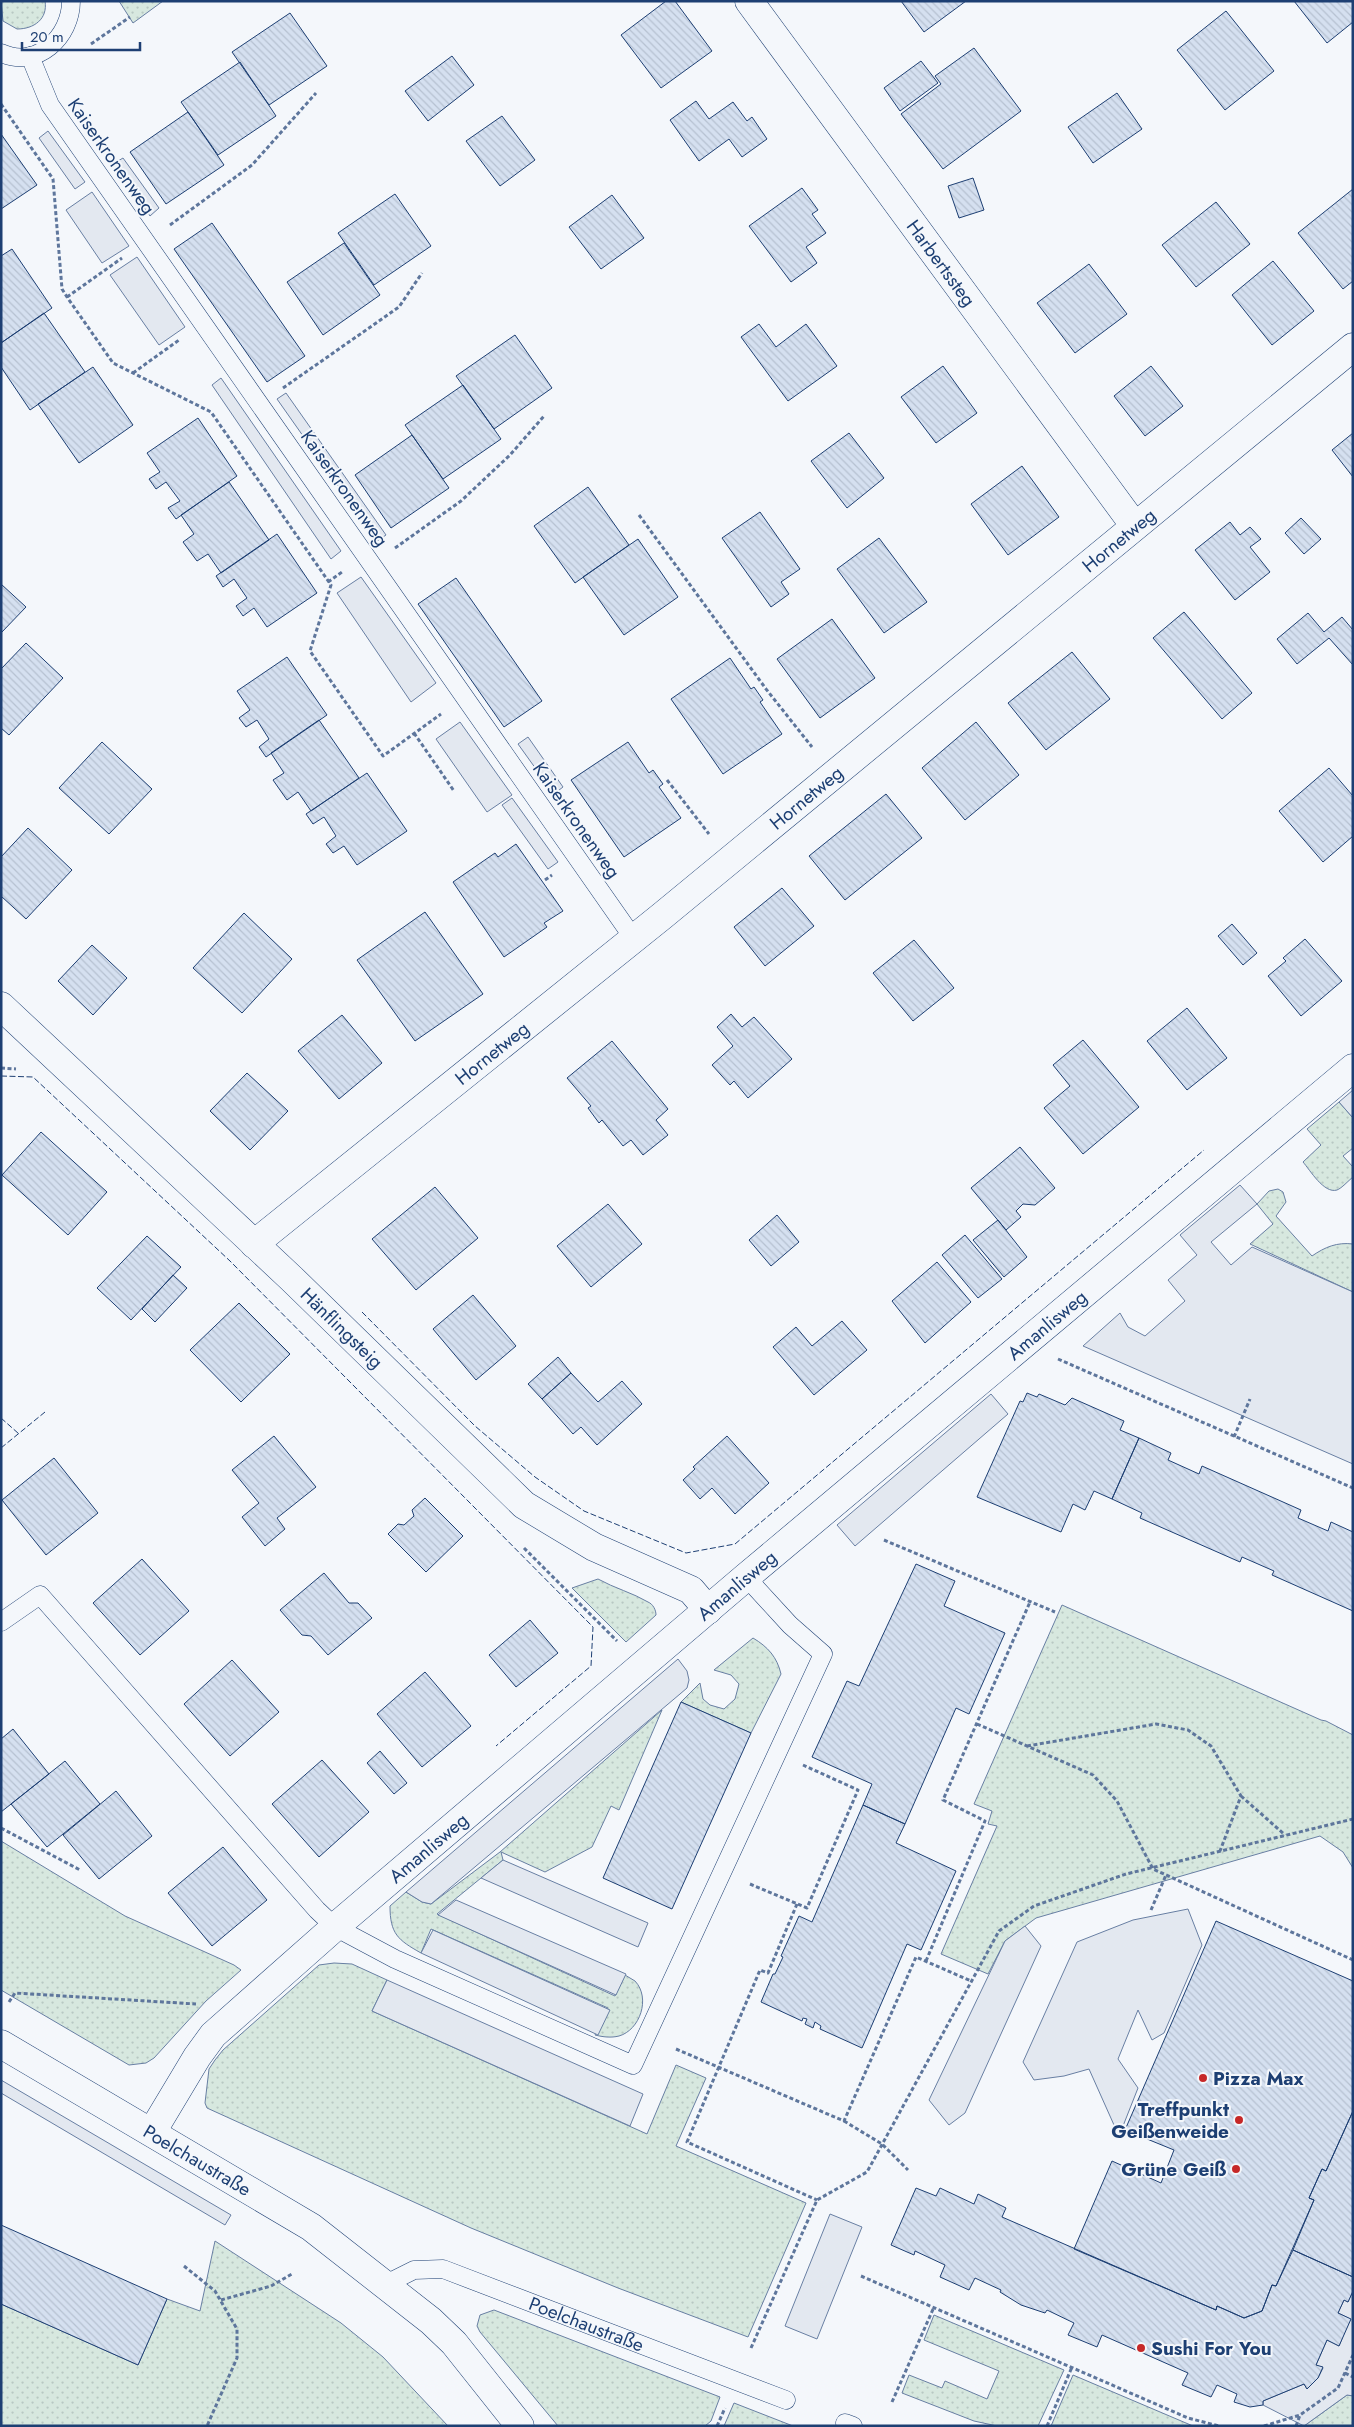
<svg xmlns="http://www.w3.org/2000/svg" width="1354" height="2427" font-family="Jost,sans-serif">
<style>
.grass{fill:url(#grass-dots);stroke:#687fa3}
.parking{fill:#e3e8f0;stroke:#687fa3}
.building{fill:url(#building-back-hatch);stroke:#1d3f73}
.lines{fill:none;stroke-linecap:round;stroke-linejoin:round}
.service-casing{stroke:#1d3f73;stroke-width:19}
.minor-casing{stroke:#1d3f73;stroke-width:29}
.tertiary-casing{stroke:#1d3f73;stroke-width:29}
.path{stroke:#5e769c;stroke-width:3;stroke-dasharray:4 2.5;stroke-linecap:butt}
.service{stroke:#f4f7fb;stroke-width:18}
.minor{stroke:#f4f7fb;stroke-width:28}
.tertiary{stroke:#f4f7fb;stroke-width:28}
.fence{stroke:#1d3f73;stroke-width:1;stroke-dasharray:6 2.5;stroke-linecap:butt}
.poi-dot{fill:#c62828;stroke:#f4f7fb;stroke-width:2}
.labels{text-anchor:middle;stroke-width:4;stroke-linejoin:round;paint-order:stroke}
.street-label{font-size:19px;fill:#1d3f73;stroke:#f4f7fb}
.poi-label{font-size:19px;font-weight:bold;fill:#1d3f73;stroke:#f4f7fb;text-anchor:start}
</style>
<defs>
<pattern id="grass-dots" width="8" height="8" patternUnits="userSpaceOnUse" patternTransform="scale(1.25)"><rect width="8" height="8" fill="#d7e8df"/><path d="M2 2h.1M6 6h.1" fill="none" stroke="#b8c8c3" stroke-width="1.8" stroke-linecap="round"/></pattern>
<pattern id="building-back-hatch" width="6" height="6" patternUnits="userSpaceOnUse" patternTransform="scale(1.25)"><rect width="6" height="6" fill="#d5e0f0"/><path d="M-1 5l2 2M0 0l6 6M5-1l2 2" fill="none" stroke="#b6c1d1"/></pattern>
</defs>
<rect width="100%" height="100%" fill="#f4f7fb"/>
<!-- grass -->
<path class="grass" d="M1,1h44c3,18 -11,28 -28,28l-14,-8z
M119,1h44l-30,22z
M1339,1102l14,16v30l-10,8 10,11v10c-5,4 -11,11 -16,13 -13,4 -27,-20 -34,-28l18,-17 -14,-16z
M1278,1189l5,3 3,10 -10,14 36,40c13,-9 25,-14 41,-12v48l-103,-48 23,-20 -16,-20 12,-13z
M598,1579c16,9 35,14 50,23 5,2 8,8 8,13l-30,27 -54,-54z
M1062,1605l259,115 5,1 27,14v133l-10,-16 -23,-16 -284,82 -31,23 -17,33 -47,-20 56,-128 -9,-2 4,-13 -18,-7z
M753,1638c15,9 24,19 28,36l-30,59 -70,-31 19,-19 3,16 7,6 14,4 11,-10 4,-15 -8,-9 -17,-5z
M662,1710l-43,100 -8,-4 -19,41 -47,25 -44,-20 2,8 -66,54 178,82 10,-21c3,2 7,4 10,6 16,17 5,49 -16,55 -8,2 -16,1 -24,-1l13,-27 -177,-79 -10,24c-23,-13 -31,-19 -31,-47l16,-14 16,10 9,2 69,-52z
M1,1841l124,75 109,49 7,5 -35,31 -52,57 -8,5 -17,2 -128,-75z
M334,1963l18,1 35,16 -15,31 275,123 29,-69 30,13 -30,68 130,57 -58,134 -130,-49 -147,-60 -264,-120 -2,-5 4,-34 6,-9 8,-10 96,-85z
M215,2241l126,82 42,34 65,69h-447v-122l137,61 29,-66 33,12z
M494,2310l226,87 -9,24 -6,5h-147l-78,-94 -3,-6 3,-11z
M934,2315l130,55 -26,56h-41l-23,-5 -72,-28 7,-18 33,13 3,-7 42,18 12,-28 -75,-31z
M1073,2375l120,51h-142z
M1347,2395h6v31h-49z
M734,2403l59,23h-69z"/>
<!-- parking -->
<path class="parking" d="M48,131l37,51 -10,7 -36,-51z
M123,158l36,50 -9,8 -37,-52z
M92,192l37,54 -27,17 -36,-53z
M137,257l48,70 -26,18 -49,-70z
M221,378l120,173 -10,8 -119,-174z
M286,393l100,142 -9,6 -100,-142z
M361,577l75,106 -25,19 -74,-109z
M460,722l52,73 -25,17 -51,-73z
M528,737l35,50 -9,7 -36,-50z
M512,798l46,64 -10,7 -46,-64z
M1353,1090v28l-14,-16z
M1240,1185l17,19 -46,38 20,23 21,-18 101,45v172l-270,-118 37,-33 8,14 17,9 40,-35 -17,-21 29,-25 -17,-20z
M991,1394l17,20 -153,132 -18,-21z
M678,1659l9,12 2,9 -2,8 -7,6 -249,210 -9,-2 -16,-10z
M503,1860l145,63 -10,24 -157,-69z
M456,1900l170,74 -10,21 -178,-80z
M1188,1909l14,36 -38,88 -12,7 -14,-30 -20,49 20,29 -15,38 -9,-1 -25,-56 -25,7 -30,4 -11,-18 54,-120 56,-22z
M1025,1926l16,20 -76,167 -16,12 -20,-25 76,-159z
M433,1930l177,80 -12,25 -177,-82z
M387,1980l256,114 -13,32 -258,-115z
M1,2080l230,135 -6,10 -224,-132z
M830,2214l32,13 -45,112 -32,-13z
M1353,2291v105l-6,-1 -43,31 -41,-21v-4l41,-17 3,5 11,-11 5,-10 -7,-3 11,-25 12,6 11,-27 -12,-6 6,-13 4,2z"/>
<!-- building -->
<path class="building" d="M666,1h9l37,50 -51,37 -40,-53z
M901,1h65l-42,31z
M1294,1h59v21l-26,21z
M1226,11l48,60 -49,39 -48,-60z
M290,13l37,53 -58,39 -37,-53z
M974,48l47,63 -78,58 -42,-55 40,-30 -6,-8z
M452,56l22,29 -46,36 -23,-30z
M921,61l17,22 -38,28 -16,-23z
M240,62l36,54 -58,39 -37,-53z
M1117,93l25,36 -49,34 -25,-36z
M696,101l13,18 24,-17 14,19 5,-4 15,22 -25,18 -13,-18 -30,22 -29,-41z
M188,112l36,53 -58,39 -36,-52z
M502,116l33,44 -35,26 -34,-45z
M1,134l36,51 -36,24z
M973,178l11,32 -25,8 -11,-32z
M802,188l16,22 -6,4 14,19 -20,14 11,16 -26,19 -42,-56z
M1353,189v92l-10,8 -45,-56z
M395,194l36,52 -57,39 -36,-52z
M612,195l32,43 -43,31 -32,-42z
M1216,202l34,42 -54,43 -34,-42z
M212,223l93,133 -38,26 -93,-133z
M344,243l36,52 -57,40 -36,-53z
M12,249l40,59 -51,35v-87z
M1273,261l41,50 -42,34 -40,-50z
M1089,264l38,50 -52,39 -38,-50z
M44,313l41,59 -55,38 -29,-43v-24z
M759,324l17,23 30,-23 31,42 -49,35 -47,-64z
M515,335l37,53 -58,41 -38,-53z
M943,366l34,47 -41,30 -35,-46z
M1151,366l32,40 -38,30 -31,-40z
M93,367l40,58 -54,38 -41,-59z
M463,385l38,54 -58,40 -38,-54z
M198,418l39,58 -61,43 -8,-11 12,-7 -14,-19 -10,7 -7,-10 11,-7 -13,-19z
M849,433l35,45 -37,30 -36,-47z
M1353,433v44l-21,-27z
M412,435l37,53 -58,40 -36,-53z
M1022,466l37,51 -51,38 -37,-51z
M229,482l40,58 -48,33 -13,-19 -11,7 -14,-19 11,-8 -13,-19z
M588,487l41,58 -54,38 -41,-57z
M760,512l40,57 -19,13 8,12 -18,13 -49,-69z
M1301,518l20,21 -17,15 -19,-21z
M1230,522l10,13 10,-8 11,12 -11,8 20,25 -35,28 -40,-50z
M277,534l40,59 -50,34 -13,-19 -11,8 -7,-10 11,-8 -13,-19 -11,8 -7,-11z
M879,538l48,64 -43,31 -47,-64z
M638,539l40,58 -54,38 -41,-58z
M456,578l86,123 -38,26 -86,-123z
M1,584l25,23 -25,26z
M1184,612l68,81 -30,26 -69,-81z
M1308,613l16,19 18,-15 11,13v35l-24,-27 -32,26 -20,-25z
M832,619l43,59 -55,40 -43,-59z
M26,643l37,35 -54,57 -8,-7v-59z
M1072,652l38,47 -64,51 -38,-47z
M287,657l40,58 -61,42 -7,-10 10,-8 -12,-19 -11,7 -7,-9 11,-8 -13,-19z
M730,658l21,31 3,-2 9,13 -3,2 22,32 -59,40 -52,-75z
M319,720l40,58 -48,33 -13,-19 -11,8 -14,-20 11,-7 -13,-20z
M976,722l43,53 -54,45 -43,-52z
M102,742l50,47 -43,45 -50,-46z
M628,742l21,31 4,-3 10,14 -4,3 22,31 -57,39 -53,-77z
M1329,768l24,28v40l-30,26 -44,-51z
M367,773l40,58 -50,34 -13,-19 -11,7 -7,-9 10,-8 -12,-19 -11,7 -7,-10z
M886,794l36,44 -77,62 -36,-44z
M28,828l44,42 -46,49 -25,-23v-39z
M516,844l47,67 -19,12 3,4 -43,30 -51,-75 42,-29 3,4z
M782,888l32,38 -49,40 -31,-39z
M425,912l58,82 -68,47 -58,-81z
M244,913l48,46 -50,54 -49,-45z
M1232,924l25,29 -14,12 -25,-29z
M1305,939l37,42 -41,35 -33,-40 18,-15 -3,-3z
M914,940l40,48 -41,33 -40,-48z
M92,945l35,33 -34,37 -35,-34z
M1187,1008l40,50 -40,32 -40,-49z
M731,1014l11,13 12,-10 38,42 -44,39 -14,-17 -4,4 -18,-20 21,-19 -16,-19z
M342,1015l40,48 -43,36 -41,-48z
M1083,1040l56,67 -56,47 -39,-46 26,-22 -17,-21z
M612,1041l56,68 -12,11 12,15 -25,20 -12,-15 -8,6 -21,-26 -3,3 -11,-15 3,-2 -24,-28z
M247,1073l41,38 -38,39 -40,-39z
M41,1132l66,60 -39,43 -66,-60z
M1020,1147l35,41 -20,17 -12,-1 -7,7 5,6 -15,13 -35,-42z
M435,1187l43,51 -62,52 -44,-51z
M608,1204l34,40 -51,43 -34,-41z
M777,1215l22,27 -28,24 -22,-26z
M998,1220l29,37 -23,20 -31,-37z
M965,1235l37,44 -24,19 -36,-43z
M147,1236l34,31 -50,53 -34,-32z
M937,1262l34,40 -46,41 -33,-42z
M173,1275l14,13 -32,34 -13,-13z
M473,1295l43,51 -40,34 -43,-51z
M239,1303l51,51 -49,48 -51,-52z
M842,1321l25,29 -53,45 -41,-48 23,-20 16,19z
M558,1357l13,16 -29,26 -14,-15z
M571,1373l27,29 24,-21 20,23 -45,41 -16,-18 -8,7 -31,-35z
M1027,1393l10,4 2,-3 26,11 7,-7 52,23 -4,9 19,8 -27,61 -18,-8 -9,19 -12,-6 -12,28 -84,-35 43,-96 3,1z
M274,1436l42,51 -39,31 8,11 -20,17 -23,-29 17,-14 -27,-33z
M727,1436l42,47 -34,31 -23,-26 -12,11 -17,-19 12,-11 -2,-2z
M1139,1438l32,15 -3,7 31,14 3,-8 99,44 -3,8 30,13 3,-9 22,10v79l-81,-36 2,-4 -32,-14 -2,5 -100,-44 2,-5 -30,-14z
M54,1458l44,55 -52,42 -44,-55z
M425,1498l38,38 -37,36 -38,-38 10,-10 6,1 10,-9 -2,-6z
M142,1559l47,52 -49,44 -47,-52z
M916,1564l39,17 -11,25 61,27 -36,81 -13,-6 -51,116 -42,-19 9,-21 -60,-27 35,-76 12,5z
M324,1573l25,30h9l14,15 -44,37 -17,-19 -9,-1 -22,-25z
M530,1620l28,33 -42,34 -27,-32z
M232,1660l47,52 -49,44 -46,-52z
M425,1672l46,54 -49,41 -45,-53z
M681,1702l70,31 -79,176 -69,-31z
M13,1729l36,45 -48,38v-73z
M380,1751l27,32 -13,11 -27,-31z
M322,1760l47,52 -50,45 -47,-53z
M65,1761l35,43 -53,43 -36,-43z
M116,1791l36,45 -53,43 -36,-44z
M863,1805l42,19 -9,19 60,28 -35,79 -14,-6 -45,104 -42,-19 1,-3 -6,-4 -2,6 -8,-4 2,-5 -4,-1 -1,3 -41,-19 12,-28h2l8,-17 -2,-1 18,-40 13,6z
M223,1847l44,53 -55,46 -44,-53z
M1216,1921l137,60v130l-27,60 -4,-2 -13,29 5,2 -38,86 -4,-1 -10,26 -18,7 -27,-12 -1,4 -142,-61 38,-88 49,22 13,-33 -49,-20z
M1353,2111v166l-60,-27 21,-50 -5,-2 13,-29 4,2z
M916,2188l20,8 4,-8 34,16 4,-10 28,14 -4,9 214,93 1,-4 27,12 18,-7 10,-26 4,1 17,-36 60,27v14l-5,11 -4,-2 -6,13 13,6 -12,27 -12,-6 -11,25 7,2 -5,11 -11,11 -3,-5 -41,17v4l-13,2 -16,-5 3,-8 -20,-9 -6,12 -29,-12 6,-12 -86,-38 -5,12 -29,-12 6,-12 -27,-13 -2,3 -24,-8 -21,-13 1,-2 -26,-12 -6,12 -29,-13 5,-12 -30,-14 -1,4 -23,-10z
M1,2225l166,74 -29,66 -137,-61z"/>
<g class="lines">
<defs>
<g id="service">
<path d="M1,53c36,16 70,-16 70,-52"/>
<path d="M30,56l20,49 584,834"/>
<path d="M1,1622l39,-27 277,315 18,17 60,32 238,106 190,-411 -33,-29 -44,-48"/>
<path id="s1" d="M386,2284l28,-14 29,-1 343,131"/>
<path d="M845,2423l8,3"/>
</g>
<g id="minor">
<path id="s2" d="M749,1l385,524"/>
<path id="s3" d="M1,1006l291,273 232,226 70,42 97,43 17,20"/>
<path id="s4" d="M254,1244l408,-328 691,-569"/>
<path id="s5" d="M152,2132l45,-75 16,-22 122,-108 411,-350 607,-509"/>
</g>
<g id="tertiary">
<path id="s6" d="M1,2044l310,183 120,94 23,22 66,83"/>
</g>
</defs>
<!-- service casing -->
<use href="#service" class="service-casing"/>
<!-- minor casing -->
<use href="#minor" class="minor-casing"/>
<!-- tertiary casing -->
<use href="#tertiary" class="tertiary-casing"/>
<!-- path -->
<path class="path" d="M91,44l39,-27
M1,104l52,75 9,110 5,8 46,66 98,49 120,173 -21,66 73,105 58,-42
M170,225l82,-60 64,-72
M67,297l55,-39
M133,373l46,-33
M283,388l116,-81 23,-34
M639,515l127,174 46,58
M395,548l66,-47 49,-46 34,-39
M328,582l14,-10
M414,733l40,58
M667,780l42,54
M545,880l7,-5
M1,1068l15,1
M1058,1359l295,129
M1234,1437l16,-38
M884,1540l171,72
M524,1548l93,93
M977,1724l116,51 24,26 36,68 200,91
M1027,1746l129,-22 32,6 23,16 30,50 -21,55
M1241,1796l44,39
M1,1828l79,42
M750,1884l57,24 51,-118 -55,-25
M797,1904l-29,69 -8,-3 -73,172 130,58
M1151,1910l15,-35
M926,1961l59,-140 -42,-21 87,-198
M9,2002l6,-9 181,11
M676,2049l168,72 72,-164 55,24
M844,2121l38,23 26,26
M184,2266l31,25 22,38v29l-30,68
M861,2276l327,142 31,8
M221,2300l50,-14 21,-12
M751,2348l66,-148 50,-28 132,-241 35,-25 92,-32 227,-55
M1345,2373l8,4
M892,2402l42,-95
M717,2426l8,-18
M1047,2426l25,-59
M1264,2426l36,-11 38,-27 15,-33
M1296,2426l4,-11"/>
<!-- service -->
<use href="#service" class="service"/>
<!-- minor -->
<use href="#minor" class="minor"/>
<!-- tertiary -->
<use href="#tertiary" class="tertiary"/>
<!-- fence -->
<path class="fence" d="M1,1076l32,1 197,184 363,366 -2,39 -95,80
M362,1312l113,114 60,51 49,34 102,42 49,-9 469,-394
M1,1418l18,16
M1,1448l44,-36"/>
</g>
<!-- markers -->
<g class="poi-dot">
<circle cx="1203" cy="2078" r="5"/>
<circle cx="1239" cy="2120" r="5"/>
<circle cx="1236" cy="2169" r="5"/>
<circle cx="1141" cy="2348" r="5"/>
</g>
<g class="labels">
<!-- street labels -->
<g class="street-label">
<text transform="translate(112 156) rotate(55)" y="7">Kaiserkronenweg</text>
<text dy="7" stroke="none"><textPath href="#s2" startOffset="325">Harbertssteg</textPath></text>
<text transform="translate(345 488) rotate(55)" y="7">Kaiserkronenweg</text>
<text dy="7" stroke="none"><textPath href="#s4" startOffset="1115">Hornetweg</textPath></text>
<text dy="7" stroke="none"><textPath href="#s4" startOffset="710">Hornetweg</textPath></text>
<text transform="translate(577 820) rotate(55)" y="7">Kaiserkronenweg</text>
<text dy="7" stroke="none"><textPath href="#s4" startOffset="305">Hornetweg</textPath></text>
<text dy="7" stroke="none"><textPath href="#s5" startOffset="1210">Amanlisweg</textPath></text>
<text dy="7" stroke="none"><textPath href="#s3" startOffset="469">Hänflingsteig</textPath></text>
<text dy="7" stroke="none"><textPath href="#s5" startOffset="805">Amanlisweg</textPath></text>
<text dy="7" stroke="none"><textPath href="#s5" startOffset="400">Amanlisweg</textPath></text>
<text dy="7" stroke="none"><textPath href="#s6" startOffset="228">Poelchaustraße</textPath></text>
<text dy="7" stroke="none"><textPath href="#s1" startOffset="214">Poelchaustraße</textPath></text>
</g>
<!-- poi labels -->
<g class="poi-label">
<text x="1213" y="2085">Pizza Max</text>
<text x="1229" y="2116" text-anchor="end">Treffpunkt<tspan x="1229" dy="22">Geißenweide</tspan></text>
<text x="1226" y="2176" text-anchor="end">Grüne Geiß</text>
<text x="1151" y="2355">Sushi For You</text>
</g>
</g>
<!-- border -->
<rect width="1354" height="2427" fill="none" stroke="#1d3f73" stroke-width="5"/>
<!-- scale -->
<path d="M22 42v8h118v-8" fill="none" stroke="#1d3f73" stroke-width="2.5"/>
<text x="30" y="42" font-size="15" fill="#1d3f73" stroke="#f4f7fb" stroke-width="4" paint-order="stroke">20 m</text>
</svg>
